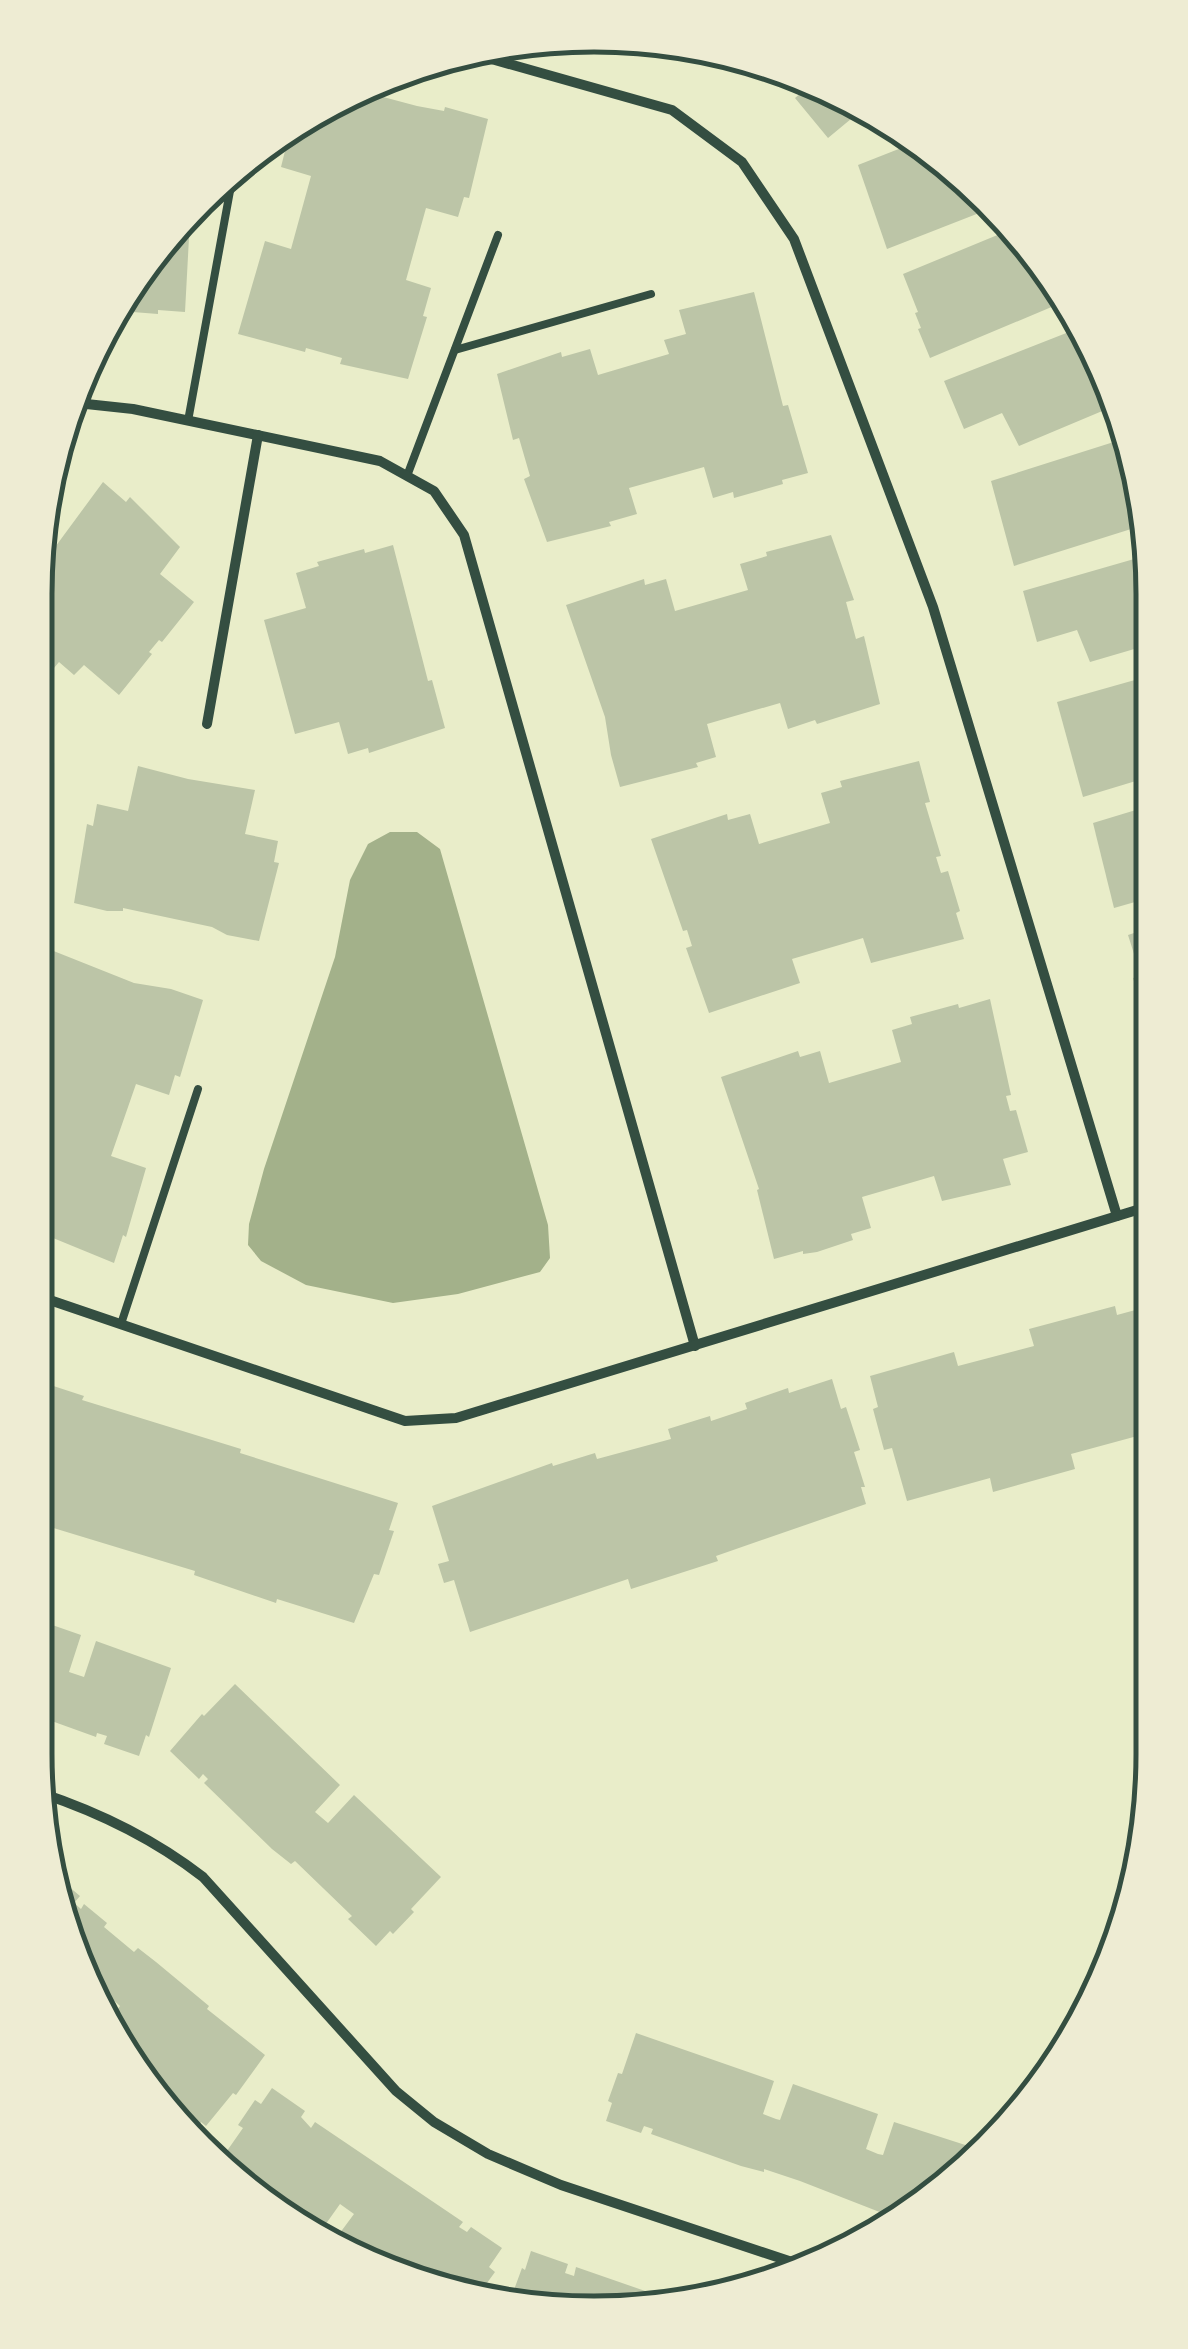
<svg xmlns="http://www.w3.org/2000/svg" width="1188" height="2349" font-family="Spectral,serif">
	<rect width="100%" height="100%" fill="#e9edc9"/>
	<path fill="#a3b18a" d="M390 832H417L440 849 548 1225 550 1258 540 1272 458 1294 393 1303 306 1285 261 1261 248 1245 249 1224 264 1169 335 957 350 880 368 844Z"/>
	<g fill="#bcc5a7">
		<path d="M811 85 841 92 896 127 888 133 863 109 828 138 795 98Z"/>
		<path d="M370 90 372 94 417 106 444 111 445 107 488 119 469 198 464 197 458 217 426 208 406 280 431 288 423 316 427 317 408 379 340 364 342 358 306 348 305 352 238 334 265 241 291 249 311 176 281 167 286 147 280 146 281 142Z"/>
		<path d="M919 141 935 151 992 208 887 249 858 165Z"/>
		<path d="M190 219 185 312 158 310V314L120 311Z"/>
		<path d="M1012 229 1038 254 1061 303 930 358 918 329 921 328 915 313 918 312 903 274Z"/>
		<path d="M754 292 783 406 788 405 808 473 782 480 783 484 734 498 733 492 713 498 704 467 629 488 637 514 609 522 611 526 547 542 524 479 530 476 519 438 513 440 497 374 561 352 562 357 590 349 598 375 669 354 664 340 686 334 679 310Z"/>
		<path d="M1074 330 1107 409 1019 446 1002 413 964 429 944 381Z"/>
		<path d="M1120 440 1138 494 1141 493 1147 524 1014 566 991 481Z"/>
		<path d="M103 482 126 502 130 497 180 547 160 574 194 602 162 642 159 640 149 652 152 654 119 695 84 665 74 675 59 662 43 681 36 676V573Z"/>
		<path d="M831 535 854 600 846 602 856 639 864 636 880 704 817 724 815 720 788 729 780 703 707 724 716 757 696 763 698 767 620 787 611 755 605 717 566 605 644 579 645 585 666 579 675 611 748 590 740 564 767 556 766 552Z"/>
		<path d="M393 545 428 681 432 680 445 728 369 753 368 748 348 754 339 722 295 734 264 620 306 608 296 573 319 566 317 562 364 549 365 553Z"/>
		<path d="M1148 555V645L1090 662 1077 630 1037 642 1023 591Z"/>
		<path d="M1149 676V777L1083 797 1057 702Z"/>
		<path d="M919 761 930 802 925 803 941 856 936 857 941 873 948 871 960 911 956 913 964 939 871 963 863 938 792 959 800 983 709 1013 686 948 692 946 687 930 683 931 651 839 727 814 728 820 750 814 759 844 830 823 821 793 842 787 840 781Z"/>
		<path d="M138 766 188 779 255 790 245 834 278 841 274 862 279 863 259 941 227 935 212 927 123 908V911H107L74 903 87 824 93 826 97 804 128 811Z"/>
		<path d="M1149 806V898L1114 908 1093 823Z"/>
		<path d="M1149 928 1150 1028 1149 1029 1133 978 1141 976 1128 935Z"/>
		<path d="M36 944 134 983 171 989 203 1000 180 1077 175 1075 169 1095 136 1084 111 1156 146 1168 126 1237 123 1235 114 1263 36 1231Z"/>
		<path d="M990 999 1011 1095 1006 1096 1010 1111 1016 1110 1028 1152 1003 1159 1011 1185 942 1201 934 1176 862 1197 871 1228 851 1234 853 1240 817 1252 803 1254V1251L774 1259 757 1190 759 1189 721 1077 798 1051 800 1057 820 1051 829 1083 901 1062 892 1030 912 1024 910 1017 958 1004 959 1008Z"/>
		<path d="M1115 1306 1117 1315 1150 1306 1151 1442 1144 1444 1141 1435 1071 1454 1075 1469 993 1492 990 1478 907 1501 892 1448 884 1450 873 1409 878 1407 870 1376 954 1352 958 1366 1034 1346 1029 1329Z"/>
		<path d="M832 1379 841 1409 846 1407 860 1450 854 1452 865 1487H861L866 1504 716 1556 718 1561 631 1589 628 1579 470 1632 454 1580 444 1583 438 1564 449 1561 432 1506 552 1463 553 1466 595 1453 597 1459 671 1439 668 1429 710 1416 711 1421 747 1409 745 1403 788 1388 789 1393Z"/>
		<path d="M35 1380 84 1396 82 1400 241 1449 240 1453 398 1503 389 1530 394 1531 379 1575 374 1574 354 1623 277 1599 276 1603 194 1575 195 1571 37 1523Z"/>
		<path d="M35 1619 81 1635 69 1672 84 1677 96 1641 171 1668 149 1737 146 1735 139 1756 104 1744 107 1736 97 1733 96 1737 35 1715Z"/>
		<path d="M235 1684 340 1785 315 1812 328 1823 354 1795 441 1877 411 1909 414 1912 393 1934 390 1931 376 1946 348 1919 352 1916 295 1861 291 1864 272 1849 204 1783 208 1779 203 1774 199 1779 170 1751 202 1714 204 1716Z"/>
		<path d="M55 1875 80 1896 74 1903 81 1909 84 1904 107 1923 104 1927 134 1952 138 1948 156 1962 209 2006 207 2009 265 2055 236 2095 233 2093 206 2126 201 2122 200 2125 185 2113 188 2111 136 2068 110 2019 120 2006 108 1995 101 2003 65 1935Z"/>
		<path d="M636 2033 774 2081 763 2114 776 2119 780 2120 793 2084 878 2114 866 2149 878 2154 883 2155 894 2122 987 2152 895 2218 800 2181 764 2169V2172L741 2166 651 2134 653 2129 644 2126 641 2133 606 2121 612 2103 608 2101 618 2073 622 2074Z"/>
		<path d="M272 2088 305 2111 301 2117 311 2128 315 2122 463 2222 459 2227 467 2232 471 2227 502 2248 489 2267 495 2272 479 2294 475 2291 470 2298 331 2245 354 2214 340 2204 318 2235 278 2208 222 2158 243 2128 238 2125 255 2100 261 2104Z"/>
		<path d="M531 2251 568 2264 565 2273 574 2276 576 2267 648 2292 646 2297 677 2306 666 2309 513 2304 514 2299 511 2298 522 2268 525 2270Z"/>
	</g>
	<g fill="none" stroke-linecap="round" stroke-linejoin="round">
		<g stroke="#344e41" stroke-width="8">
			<path d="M455 350 651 294"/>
			<path d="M188 421 234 169"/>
			<path d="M407 476 498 235"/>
			<path d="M121 1324 198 1089"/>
		</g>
		<g stroke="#344e41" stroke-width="10">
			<path d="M481 56 672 110 742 162 794 239 933 607 1117 1216"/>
			<path d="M77 403 133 409 380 461 434 491 464 535 695 1346"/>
			<path d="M207 724 258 435"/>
			<path d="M35 1295 405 1421 456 1418 1150 1206"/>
			<path d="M41 1793C101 1813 154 1839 203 1877L396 2091 434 2122 488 2154 561 2185 807 2267"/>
		</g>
	</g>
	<path d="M0 0H1188V2349H0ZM594 52H594A542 542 0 0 1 1136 594V1754A542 542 0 0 1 594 2296H594A542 542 0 0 1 52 1754V594A542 542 0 0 1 594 52Z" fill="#eeecd3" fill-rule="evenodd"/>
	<path fill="none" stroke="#344e41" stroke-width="5" d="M594 52H594A542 542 0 0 1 1136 594V1754A542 542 0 0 1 594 2296H594A542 542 0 0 1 52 1754V594A542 542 0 0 1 594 52Z"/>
</svg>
